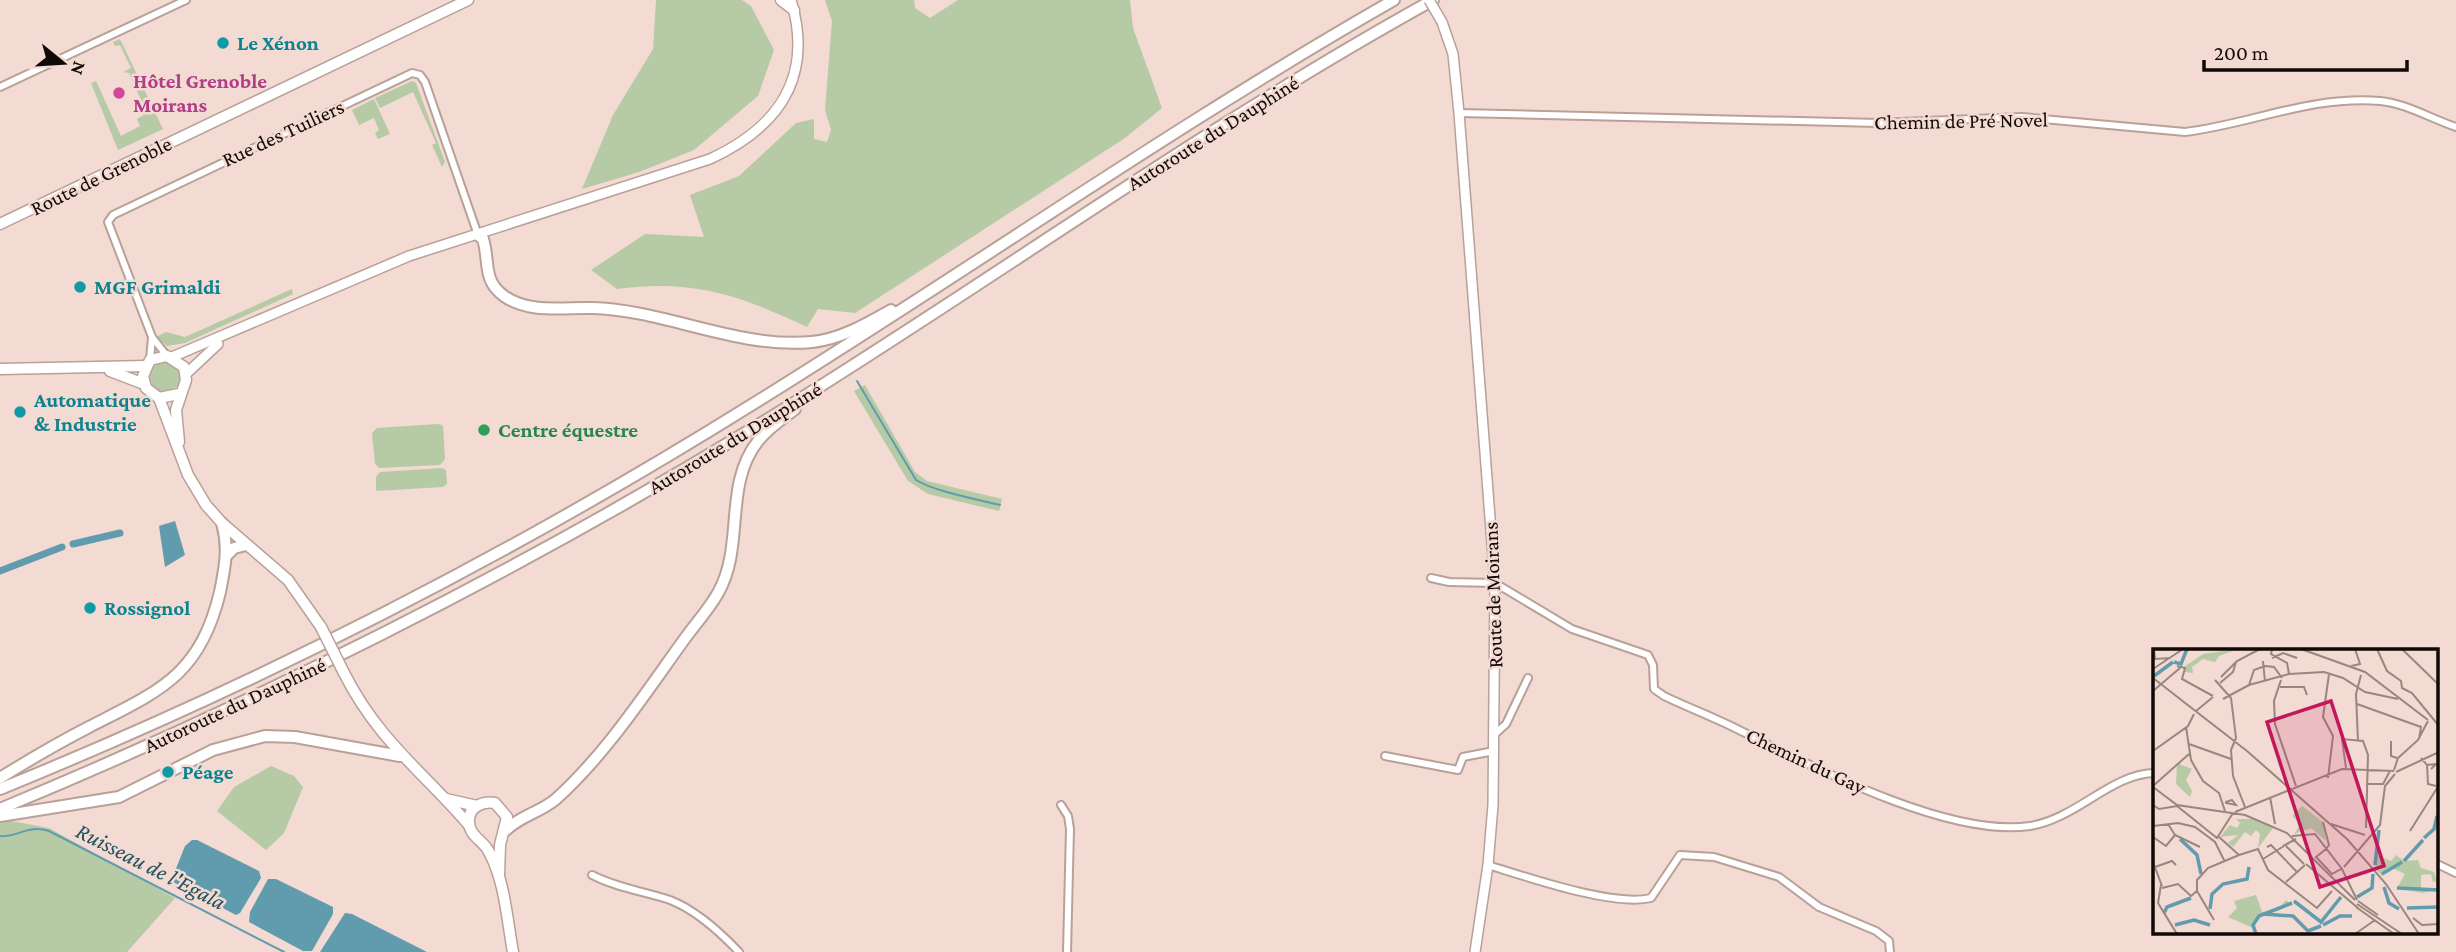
<svg xmlns="http://www.w3.org/2000/svg" width="2456" height="952" font-family="'Crimson Pro',serif">
	<rect width="100%" height="100%" fill="#f3dad2"/>
	<g fill="#b6caa6">
		<path d="M656 0H742L751 6 774 50 758 96 694 150 639 172 582 189 613 115 653 49Z"/>
		<path d="M825 0H914L915 8 930 18 958 0H1130L1133 28 1162 108 1125 138 855 313 818 309 807 327C739 295 693 279 617 289L591 270 645 234 704 237 690 195 739 176 796 123 814 119V139L827 142 831 130 825 110 832 21Z"/>
		<path d="M120 39 163 129 118 150 91 83 96 81 121 136 140 126 137 119 147 113 129 73 123 72 131 68 120 45 115 46 113 42Z"/>
		<path d="M412 81 416 83 445 162 442 167 432 145 436 143 413 92 380 108 375 98Z"/>
		<path d="M374 99 390 134 378 139 375 133 379 130 374 118 359 125 352 110Z"/>
		<path d="M292 289 293 294 185 343 167 346 156 337 166 332 185 337Z"/>
		<circle cx="165" cy="377" r="15"/>
		<path d="M865 385 915 472 927 481 1002 499 999 511 928 494 908 481 854 391Z"/>
		<path d="M439 424 443 426 445 459 440 465 379 468 375 464 372 433 377 428Z"/>
		<path d="M442 468 446 470 447 484 443 487 376 491V477L380 472Z"/>
		<path d="M271 766 294 776 303 787 284 833 266 850 217 811 234 787Z"/>
		<path d="M6 820 49 828 175 898 127 952H0V823Z"/>
	</g>
	<g fill="#619cae">
		<path d="M175 521 185 555 165 567 159 526Z"/>
		<path d="M192 840H197L259 871 261 878 240 913 236 915 171 881 185 846Z"/>
		<path d="M268 879H276L333 907V914L312 951H303L249 922 250 912Z"/>
		<path d="M345 913 352 914 427 952H320Z"/>
	</g>
	<g fill="none" stroke-linecap="round" stroke-linejoin="round">
		<g stroke="#619cae" stroke-width="2">
			<path d="M857 381 916 480C936 492 976 499 1000 505"/>
			<path d="M0 836C18 838 27 824 49 831L284 952"/>
		</g>
		<g stroke="#619cae" stroke-width="7">
			<path d="M73 544 120 533"/>
			<path d="M0 571 62 547"/>
		</g>
		<defs>
			<g id="street">
				<path d="M0 87 186 0"/>
				<path d="M1459 113 1878 123 2022 117 2185 132C2251 124 2312 95 2380 101 2405 103 2432 119 2456 127"/>
				<path d="M167 356 152 337 108 222 113 215 412 73 420 75 425 82 478 235"/>
				<path d="M150 360 152 337"/>
				<path d="M1431 578 1449 582 1495 583 1572 629 1648 655 1653 665 1654 689 1664 696C1689 708 1716 718 1741 731 1814 767 1948 838 2030 826 2076 819 2112 773 2155 773"/>
				<path d="M1495 734 1506 724 1528 678"/>
				<path d="M1385 756 1458 770 1463 757 1494 751"/>
				<path d="M1061 805 1068 816 1070 829 1067 952"/>
				<path d="M2437 864 2456 873"/>
				<path d="M1488 865C1527 877 1613 907 1651 898L1680 855 1714 857 1779 877 1819 907 1876 931 1889 941 1890 952"/>
				<path d="M592 875C617 888 643 891 670 900 696 910 720 932 739 952"/>
			</g>
			<g id="secondary">
				<path d="M1442 22 1453 54 1459 113 1495 583 1493 805 1488 865 1475 952"/>
				<path d="M172 357 409 256 710 159C779 127 814 77 791 0"/>
				<path d="M186 374 218 344"/>
			</g>
			<g id="primary">
				<path d="M781 0 794 10"/>
				<path d="M0 224 468 0"/>
				<path d="M0 369 146 366"/>
				<path d="M110 371 144 384"/>
				<path d="M159 398 188 475 206 505 222 523 288 580 321 627"/>
				<path d="M179 442 176 410 186 380 184 367 167 356 150 360 143 376 146 388 159 398 179 394"/>
				<path d="M344 673C378 740 421 770 468 824"/>
				<path d="M446 799 477 806"/>
				<path d="M499 876 500 845 507 817 495 803C482 801 468 807 469 822 469 836 484 841 489 852 505 881 507 920 513 952"/>
			</g>
			<g id="highway">
				<path d="M478 235 483 239C490 262 482 280 504 296 529 314 564 307 592 308 666 310 737 349 812 342 841 339 866 324 891 310"/>
				<path d="M227 555 234 548 246 545"/>
				<path d="M0 778C29 760 58 743 89 727 159 691 200 676 220 592 225 567 229 548 222 523"/>
				<path d="M0 789C261 683 514 553 753 404 968 271 1175 125 1394 0"/>
				<path d="M0 809C263 700 517 572 760 424 986 285 1201 128 1433 0"/>
				<path d="M0 816 119 797 213 750 265 736 295 737 400 756"/>
				<path d="M506 830C520 816 541 812 556 799 607 753 646 692 686 637 697 622 709 609 718 593 745 546 723 485 758 441 768 428 782 419 795 409"/>
			</g>
		</defs>
		<use href="#street" stroke="#b8a199" stroke-width="10"/>
		<use href="#secondary" stroke="#b8a199" stroke-width="12"/>
		<use href="#primary" stroke="#b8a199" stroke-width="13"/>
		<use href="#highway" stroke="#b8a199" stroke-width="14"/>
		<use href="#street" stroke="#fff" stroke-width="6"/>
		<use href="#secondary" stroke="#fff" stroke-width="9"/>
		<use href="#primary" stroke="#fff" stroke-width="10"/>
		<use href="#highway" stroke="#fff" stroke-width="10"/>
		<defs>
			<path id="secondary-bridge" d="M1429 0 1442 22"/>
			<path id="primary-bridge" d="M321 627 344 673"/>
		</defs>
		<use href="#secondary-bridge" stroke="#b8a199" stroke-width="12" stroke-linecap="butt"/>
		<use href="#primary-bridge" stroke="#b8a199" stroke-width="13" stroke-linecap="butt"/>
		<use href="#secondary-bridge" stroke="#fff" stroke-width="9"/>
		<use href="#primary-bridge" stroke="#fff" stroke-width="10"/>
	</g>
	<g fill="#0f9aa8" stroke="#f3dad2" stroke-width="2.5">
		<circle cx="223" cy="43" r="7"/>
		<circle cx="80" cy="287" r="7"/>
		<circle cx="20" cy="412" r="7"/>
		<circle cx="90" cy="608" r="7"/>
		<circle cx="168" cy="772" r="7"/>
	</g>
	<circle fill="#d1479c" stroke="#f3dad2" stroke-width="2.5" cx="119" cy="93" r="7"/>
	<circle fill="#2e9e5b" stroke="#f3dad2" stroke-width="2.5" cx="484" cy="430" r="7"/>
	<g text-anchor="middle" stroke-width="5" stroke-linejoin="round" paint-order="stroke">
		<g font-size="21" font-weight="bold" fill="#0d838f" stroke="#f3dad2" text-anchor="start">
			<text x="237" y="50">Le Xénon</text>
			<text x="94" y="294">MGF Grimaldi</text>
			<text x="34" y="407">Automatique<tspan x="34" dy="24">&amp; Industrie</tspan></text>
			<text x="104" y="615">Rossignol</text>
			<text x="182" y="779">Péage</text>
		</g>
		<g font-size="21" font-weight="bold" fill="#b23c85" stroke="#f3dad2" text-anchor="start">
			<text x="133" y="88">Hôtel Grenoble<tspan x="133" dy="24">Moirans</tspan></text>
		</g>
		<g font-size="21" fill="#110907" stroke="#f3dad2">
			<text transform="translate(1961 121) rotate(-1)" y="7">Chemin de Pré Novel</text>
			<text transform="translate(283 133) rotate(-25)" y="7">Rue des Tuiliers</text>
			<text transform="translate(1213 133) rotate(-32)" y="7">Autoroute du Dauphiné</text>
			<text transform="translate(101 176) rotate(-26)" y="7">Route de Grenoble</text>
			<text transform="translate(735 438) rotate(-31)" y="7">Autoroute du Dauphiné</text>
			<text transform="translate(1493 595) rotate(-92)" y="7">Route de Moirans</text>
			<text transform="translate(235 705) rotate(-25)" y="7">Autoroute du Dauphiné</text>
			<text transform="translate(1806 761) rotate(25)" y="7">Chemin du Gay</text>
		</g>
		<g font-size="21" font-weight="bold" fill="#27864d" stroke="#f3dad2" text-anchor="start">
			<text x="498" y="437">Centre équestre</text>
		</g>
		<g font-size="23" font-style="italic" fill="#205260" stroke="#f3dad2">
			<text transform="translate(151 866) rotate(27)" y="8">Ruisseau de l'Egala</text>
		</g>
	</g>
	<g transform="translate(2153 649)">
		<rect width="285" height="285" fill="#f3dad2"/>
		<path d="M85 0 66 7 62 13 50 10 39 18 40 24 32 23 31 18 50 5ZM24 114 39 120 33 131 39 142 37 148 23 135ZM149 157 170 173 173 192 158 179 141 185 148 175 139 167ZM83 170H99L120 179 105 199 107 185 103 181 98 187 92 183 80 198 75 194 85 186 67 188 77 176 84 179 87 174ZM224 206 238 212 243 206 251 212 265 211 268 219 281 223 284 232 280 233 278 225 268 226V241L284 240 285 241 269 244 244 239 252 225 239 219 229 227 222 219ZM103 246 109 263 124 261 133 251 137 255 125 262 108 265 100 279 75 268 84 259 81 252Z" fill="#b6caa6"/>
		<path fill="none" stroke="#619cae" stroke-width="3.5" d="M21 13 28 15 34 0M1 27 20 13M271 189 281 180 284 167M27 190 44 206 48 225M251 212 270 191M222 216 226 181M229 225 249 213M231 238 236 254 246 260M244 239 286 241M204 248 219 239 220 225M141 252 168 273 188 248M254 259 286 258M57 260 59 245 70 235 94 230 96 218M11 264 14 258 38 249M110 265 140 267 155 282 168 277M22 276 41 271 57 276M170 276 187 267H199M103 285 100 276 106 267 139 254"/>
		<path fill="none" stroke="#998681" stroke-width="2" d="M1 0 2 10 18 9M119 0 118 5 134 14 136 25M148 0 212 23 275 71M224 0 234 22 248 32 249 39 259 44 286 77M249 0 286 36M119 9 130 4 144 9M110 12 112 33M24 17 32 19 29 30 60 47M198 17 207 15 202 0M0 20 30 0M136 25 171 23 190 29 212 43 245 50M68 28 84 12 107 0M0 29 94 102 194 190 233 235 266 285M62 31 78 49 83 89 78 101 80 127 92 158M128 31 121 52 122 75 143 137M67 34 80 23 83 13M96 36 101 21 112 17 121 18 129 29M127 38H151L154 46M0 42 27 19M70 50 96 36 136 25M204 55 268 78 266 90M43 62 60 48M33 78 38 111 50 132 66 144 72 162M205 92 203 45 208 26M238 92V107L244 109M36 95 78 110M0 102 35 77 41 65M268 109 274 116 283 115 278 120M274 116 275 135 283 137M193 119 189 90 210 92 215 106 213 179M241 121 245 109 265 91 275 72M243 123 286 103M175 129 180 87 170 68 176 25M213 135H230L237 122M0 137 36 105M0 138 24 156 92 166 134 184 202 251M117 148 122 175M79 151 83 156 73 154V153ZM0 156 6 160 24 157 64 189 80 164M82 163 189 120 241 122M170 173 176 196 173 200M15 175 22 186 47 198M178 175 212 186M0 177 25 174 42 178 62 193 72 213M257 182 286 136M139 187 162 185 189 220 204 251M0 188 13 197 22 186M66 188 86 206M136 194 130 197 143 190M133 197 151 215M114 198 118 196 144 223M173 200 163 208 179 225 188 220M86 206 105 200 115 221 164 259 179 242M110 210 131 197M0 213 9 237M153 215 205 259M2 218 19 212 23 216M191 218 227 176 232 137 242 125M133 233 152 216M8 236 5 254 24 285M9 239 25 235 38 247 44 242M44 242V231L55 219 86 206M44 242 61 271M205 252 225 266M204 255 249 285M203 258 241 285M260 269 269 276 286 275M202 285 222 271"/>
		<path fill="#c2185b" fill-opacity="0.15" stroke="#c2185b" stroke-width="3.5" d="M178 52 231 217 167 238 114 73Z"/>
		<rect width="285" height="285" fill="none" stroke="#110907" stroke-width="3.5"/>
	</g>
	<g transform="translate(63 63) rotate(108)" stroke="#f3dad2" stroke-width="5" paint-order="stroke">
	<path d="M0-5L12 26L0 18L-12 26Z" fill="#110907"/>
	<text y="-10" font-size="19" font-weight="bold" text-anchor="middle" fill="#110907">N</text>
	</g>
	<path d="M2204 60v10h203v-10" fill="none" stroke="#110907" stroke-width="3.5"/>
	<text x="2214" y="60" font-size="21" fill="#110907" stroke="#f3dad2" stroke-width="5" paint-order="stroke">200 m</text>
</svg>
